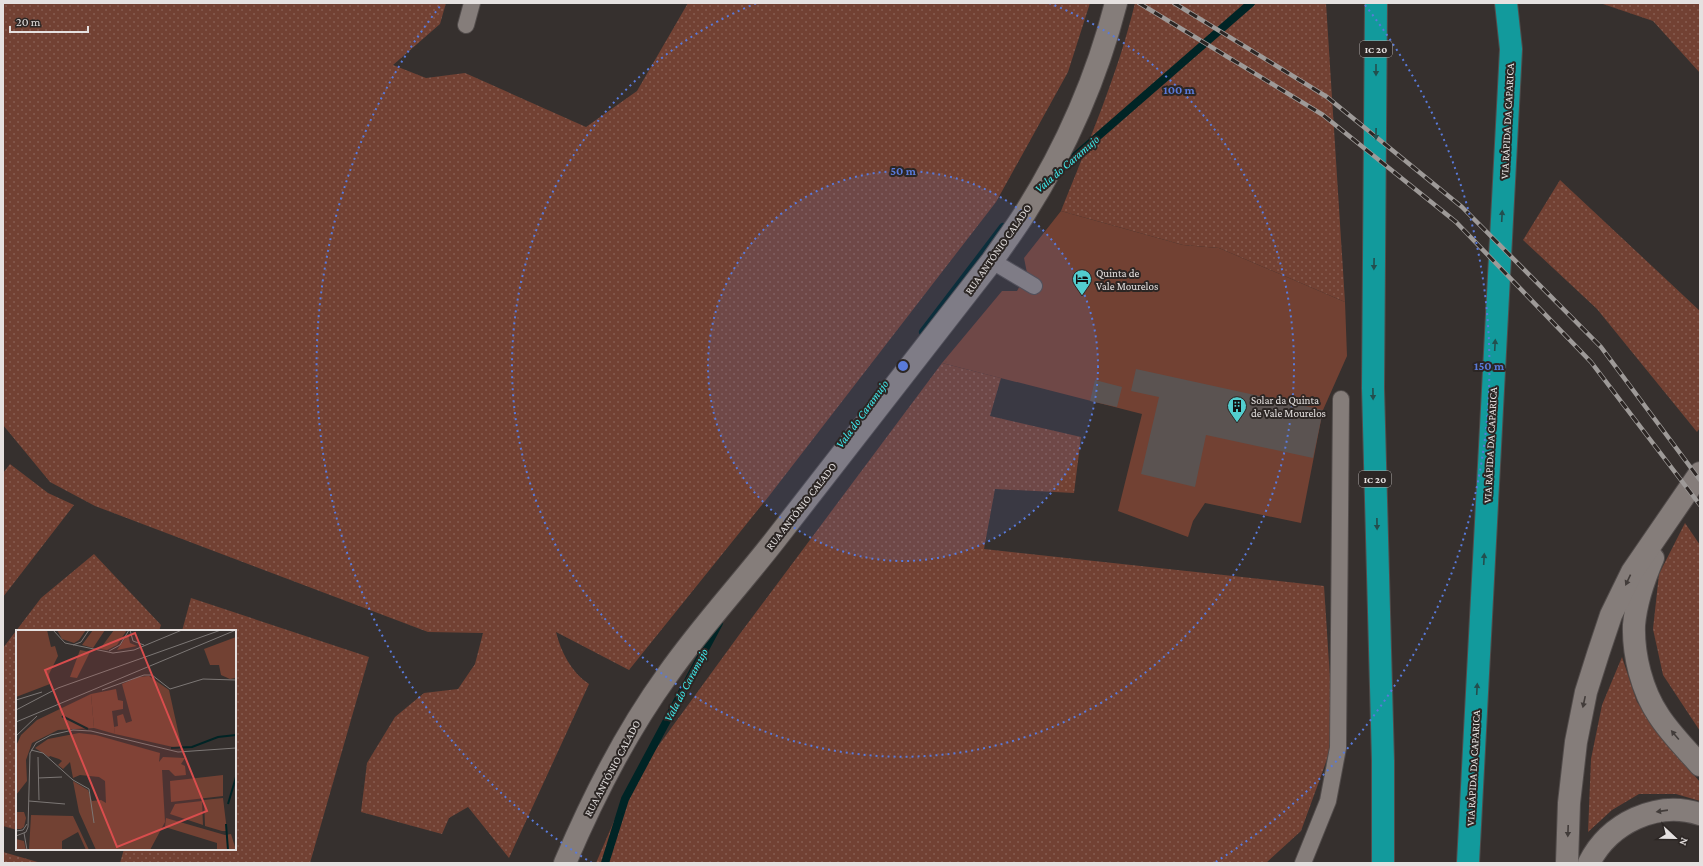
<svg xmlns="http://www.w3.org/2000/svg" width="1703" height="866" font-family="'Crimson Pro',serif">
	<defs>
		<pattern id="grass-dots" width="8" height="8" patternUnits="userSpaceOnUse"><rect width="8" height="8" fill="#724133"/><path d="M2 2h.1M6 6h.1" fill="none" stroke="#865c50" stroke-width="1.8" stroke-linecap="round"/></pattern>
	</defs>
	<rect width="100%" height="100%" fill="#36302e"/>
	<g fill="url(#grass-dots)">
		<path d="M3 3H446L440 24 393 65 426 78 465 73 586 127 637 91 688 3H1090L1068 72 996 202 769 496 629 670 556 632C561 652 571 672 589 684L509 858 468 807 449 818 442 834 361 812 367 763 395 717 424 693 458 689 475 664 483 633 428 632 95 506 50 482 3 425Z"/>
		<path d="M1135 3H1326L1345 302 1219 248 1183 245 1061 211C1088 143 1118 74 1135 3Z"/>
		<path d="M1600 3H1700V73L1653 21Z"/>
		<path d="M1560 180 1700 311V428L1697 432 1597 309 1523 240Z"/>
		<path d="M942 363 1001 378 990 416 1081 437 1074 493 995 489 984 549 1324 586 1334 740 1301 831 1266 863H596L629 786 739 635Z"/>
		<path d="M10 464 48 493 74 505 3 597V473Z"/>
		<path d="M1685 523 1700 545V731L1663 675 1653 629 1659 574Z"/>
		<path d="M94 554 161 625 159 631H17V830L3 826V648L41 598Z"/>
		<path d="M191 598 369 657 310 863H120L124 849H235V631H182Z"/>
		<path d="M1622 657 1637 702 1674 752 1700 782V801L1676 794H1639L1612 810 1588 832 1591 759 1602 705Z"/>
		<path d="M3 852 41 863H3Z"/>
	</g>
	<path fill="#724133" d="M1061 211 1183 245 1219 248 1345 302 1347 356 1323 410 1301 523 1205 503 1193 521 1188 537 1118 511 1142 414 942 363 1002 291H1017L1027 273 1024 258Z"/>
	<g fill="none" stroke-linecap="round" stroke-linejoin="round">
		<g stroke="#002425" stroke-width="8">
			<path d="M1057 172 1251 3"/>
			<path d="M923 332 1003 227"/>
			<path d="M605 863 625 799 719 623"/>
		</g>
	</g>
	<g fill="#5b5351">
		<path d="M1136 369 1323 410 1313 458 1206 435 1195 487 1141 474 1159 397 1131 391Z"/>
		<path d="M1095 380 1122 387 1117 407 1090 401Z"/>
	</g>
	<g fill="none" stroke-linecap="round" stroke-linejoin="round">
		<defs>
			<g id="lane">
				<path d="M466 25 472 3"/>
				<path d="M992 261 1034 286"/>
				<path d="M1303 863 1328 801 1338 748 1341 399"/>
			</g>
			<g id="street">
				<path d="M1653 558C1644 579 1636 602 1634 625 1633 655 1642 691 1659 716 1670 733 1686 749 1700 765"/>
				<path d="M1567 863 1569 803 1576 742 1586 692 1598 654 1611 615 1632 572 1700 473"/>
				<path d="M1589 863C1609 823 1657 800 1700 814"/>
			</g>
			<path id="secondary" d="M565 863C593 797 626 732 668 674 701 627 740 585 775 540 847 447 920 354 992 261 1003 245 1015 229 1025 213 1066 148 1097 77 1116 3"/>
			<g id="highway">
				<path d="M1376 3 1373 388 1383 761V863"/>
				<path d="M1468 863 1511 49 1506 3"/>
			</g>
		</defs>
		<use href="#lane" stroke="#524c4b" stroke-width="18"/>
		<use href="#street" stroke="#524c4b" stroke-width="24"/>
		<use href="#secondary" stroke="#524c4b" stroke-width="24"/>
		<use href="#highway" stroke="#524c4b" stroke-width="24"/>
		<use href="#lane" stroke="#857d7a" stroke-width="16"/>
		<use href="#street" stroke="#857d7a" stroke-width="22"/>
		<use href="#secondary" stroke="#857d7a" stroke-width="22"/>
		<use href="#highway" stroke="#129a9c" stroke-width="22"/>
		<defs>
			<g id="rail">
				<path d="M1139 3 1323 115 1456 222 1591 362 1700 505"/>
				<path d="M1174 3 1327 97 1462 207 1601 347 1700 480"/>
			</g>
		</defs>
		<use href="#rail" stroke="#9e9a98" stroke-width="4.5"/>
		<use href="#rail" stroke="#2c2624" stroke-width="3" stroke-dasharray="9" stroke-linecap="butt"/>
	</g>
	<defs><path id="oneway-solid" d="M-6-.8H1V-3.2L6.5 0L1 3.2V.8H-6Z"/></defs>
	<g fill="#234f4e">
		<use href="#oneway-solid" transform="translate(1376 70) rotate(90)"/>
		<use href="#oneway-solid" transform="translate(1376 134) rotate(91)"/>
		<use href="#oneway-solid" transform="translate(1502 216) rotate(-87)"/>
		<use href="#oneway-solid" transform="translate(1374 264) rotate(91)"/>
		<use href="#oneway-solid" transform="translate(1495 345) rotate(-87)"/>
		<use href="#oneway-solid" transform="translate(1373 394) rotate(89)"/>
		<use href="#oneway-solid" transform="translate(1377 524) rotate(89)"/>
		<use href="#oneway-solid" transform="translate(1484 559) rotate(-87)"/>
		<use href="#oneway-solid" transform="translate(1477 689) rotate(-87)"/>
	</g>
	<g fill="#423c3a">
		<use href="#oneway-solid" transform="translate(1628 580) rotate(115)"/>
		<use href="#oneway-solid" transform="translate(1584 702) rotate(102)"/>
		<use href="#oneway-solid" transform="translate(1675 735) rotate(-130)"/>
		<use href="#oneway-solid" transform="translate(1662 811) rotate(172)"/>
		<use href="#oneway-solid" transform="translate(1568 831) rotate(92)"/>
	</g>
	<circle cx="903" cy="366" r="195" fill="#597ada" fill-opacity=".12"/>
	<g fill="none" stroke="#597ada" stroke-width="2" stroke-dasharray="2 4">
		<circle cx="903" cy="366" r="195"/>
		<path d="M1049 3A391 391 0 1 1 757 3"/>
		<path d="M592 863A586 586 0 0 1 441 5M1365 5A586 586 0 0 1 1214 863"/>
	</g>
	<defs>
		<symbol id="hotel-pin" viewBox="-11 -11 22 30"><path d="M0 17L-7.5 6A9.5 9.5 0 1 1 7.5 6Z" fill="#52cdce" stroke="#2c2624"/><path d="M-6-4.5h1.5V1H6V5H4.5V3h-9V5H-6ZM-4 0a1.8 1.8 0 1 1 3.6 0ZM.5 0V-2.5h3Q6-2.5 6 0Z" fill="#111"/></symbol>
		<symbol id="building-pin" viewBox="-11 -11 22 30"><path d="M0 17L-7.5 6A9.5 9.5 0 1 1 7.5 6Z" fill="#52cdce" stroke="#2c2624"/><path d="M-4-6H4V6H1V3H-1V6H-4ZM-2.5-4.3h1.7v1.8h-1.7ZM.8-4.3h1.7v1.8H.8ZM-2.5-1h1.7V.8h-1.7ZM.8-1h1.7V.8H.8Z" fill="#111"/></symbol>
	</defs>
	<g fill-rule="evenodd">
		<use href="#hotel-pin" x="1071" y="268" width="22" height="30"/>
		<use href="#building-pin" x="1226" y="395" width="22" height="30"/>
	</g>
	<g text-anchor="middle" stroke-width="4" stroke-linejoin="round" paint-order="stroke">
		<g fill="#2c2624" stroke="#aea9a8" stroke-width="1">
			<rect x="1360" y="41" width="32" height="16" rx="3"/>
			<rect x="1359" y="471" width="32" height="16" rx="3"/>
		</g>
		<g font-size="10" font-weight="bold" fill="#e5e1e0">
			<text x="1376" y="53">IC 20</text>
			<text x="1375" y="483">IC 20</text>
		</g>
		<g font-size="11" fill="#e5e1e0" stroke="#2c2624">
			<text transform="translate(1507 121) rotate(-87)" y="4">VIA RÁPIDA DA CAPARICA</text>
			<text transform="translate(998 249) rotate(-55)" y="4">RUA ANTÓNIO CALADO</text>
			<text transform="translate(1490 445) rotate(-87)" y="4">VIA RÁPIDA DA CAPARICA</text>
			<text transform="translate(801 506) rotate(-52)" y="4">RUA ANTÓNIO CALADO</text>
			<text transform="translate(612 768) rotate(-62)" y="4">RUA ANTÓNIO CALADO</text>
			<text transform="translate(1473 768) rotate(-87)" y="4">VIA RÁPIDA DA CAPARICA</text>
		</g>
		<g font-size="11" fill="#e5e1e0" stroke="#2c2624" text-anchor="start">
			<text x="1096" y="277">Quinta de<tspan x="1096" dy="13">Vale Mourelos</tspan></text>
			<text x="1251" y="404">Solar da Quinta<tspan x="1251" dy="13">de Vale Mourelos</tspan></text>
		</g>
		<g font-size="12" font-style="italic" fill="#3febed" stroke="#2c2624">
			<text transform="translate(1067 164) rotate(-41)" y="4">Vala do Caramujo</text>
			<text transform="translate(862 414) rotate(-54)" y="4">Vala do Caramujo</text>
			<text transform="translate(686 685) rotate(-62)" y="4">Vala do Caramujo</text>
		</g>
	</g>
	<g transform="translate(16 630)">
		<rect width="220" height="220" fill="#36302e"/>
		<path d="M0 0H31L35 17 39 16 42 26 33 44 34 54 0 67ZM41 0H70L63 10 58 13 46 9ZM77 0H89L77 18 66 15ZM98 0H111L101 15 91 20 84 19ZM112 4 114 13 121 16 101 20ZM220 7V48L214 49 205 45 203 35H194L188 19ZM64 20 74 22 61 48 54 47ZM133 46 153 60 166 119 99 104 98 97 102 96 101 86 107 84 110 93 116 91 106 54 122 47ZM75 64 78 98 42 100 16 113 10 130 11 151 0 165V116L5 105 21 90ZM63 103 80 105 144 123 143 132 147 127 169 128 165 134 169 136 170 145 159 146 153 140H146L149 192 134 220H80L63 182 57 151 72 160 76 171 85 170 90 173 89 151 83 147 64 145 57 148 54 132 47 139 42 135 46 131 43 129 34 126 33 127 19 118 32 109ZM207 145V166L155 172 154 151ZM207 168 211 201H206L189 196 188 170ZM186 171 187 195 154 184 159 174ZM0 182H8L10 188 8 197 5 199H0ZM15 185 57 186 73 220H70L62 202 46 211V220H13ZM150 188 209 205 215 204 220 220H201V213L149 197ZM0 209 8 211 10 220H0Z" fill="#724133"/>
		<path d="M100 59 102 70 107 71V79L96 81 99 104 78 98 75 64Z" fill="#724133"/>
		<path fill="none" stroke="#002425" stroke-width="2" d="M46 86 72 99M155 118 176 117 202 107 220 105M212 174 220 147M210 194 212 220"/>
		<path fill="none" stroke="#7c7775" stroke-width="1" d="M37 0 49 13 97 23 118 20 166 0M114 0 117 11 128 15M57 15 65 12 73 0M93 21 104 15 113 0M86 60 128 45H136L154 59 187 49 220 50M0 70 26 62M0 80 42 58 205 0M0 92 220 0M0 106 21 86M15 120 27 123 57 150 73 159 78 193M22 127 23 170M22 148 46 147M13 171 49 174M0 201 7 200 11 194M8 203 11 220M0 206 10 202 12 197 14 123 20 113 35 105 57 100 75 101 162 122 220 118"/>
		<path fill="#d94d4d" fill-opacity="0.15" stroke="#d94d4d" stroke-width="2" d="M119 3 191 181 101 217 29 40Z"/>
		<rect width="220" height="220" fill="none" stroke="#e5e1e0" stroke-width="2"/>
	</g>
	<circle cx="903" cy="366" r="6" fill="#597ada" stroke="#2c2624" stroke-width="2"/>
	<g font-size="12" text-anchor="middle" font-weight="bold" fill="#597ada" stroke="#2c2624" stroke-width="4" stroke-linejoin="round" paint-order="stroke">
		<text x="1179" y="94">100 m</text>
		<text x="903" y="175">50 m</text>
		<text x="1489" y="370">150 m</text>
	</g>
	<rect width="1703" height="866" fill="none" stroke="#e5e1e0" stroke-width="8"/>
	<g transform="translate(1675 838) rotate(112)" stroke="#2c2624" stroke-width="3" paint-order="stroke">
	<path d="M0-3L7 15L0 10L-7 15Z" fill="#e5e1e0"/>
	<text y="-6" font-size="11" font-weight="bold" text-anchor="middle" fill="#e5e1e0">N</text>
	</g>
	<path d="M10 26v6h78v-6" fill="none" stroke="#e5e1e0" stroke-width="2"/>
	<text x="16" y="26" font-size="12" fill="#e5e1e0" stroke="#2c2624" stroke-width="3" paint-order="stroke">20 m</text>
</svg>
